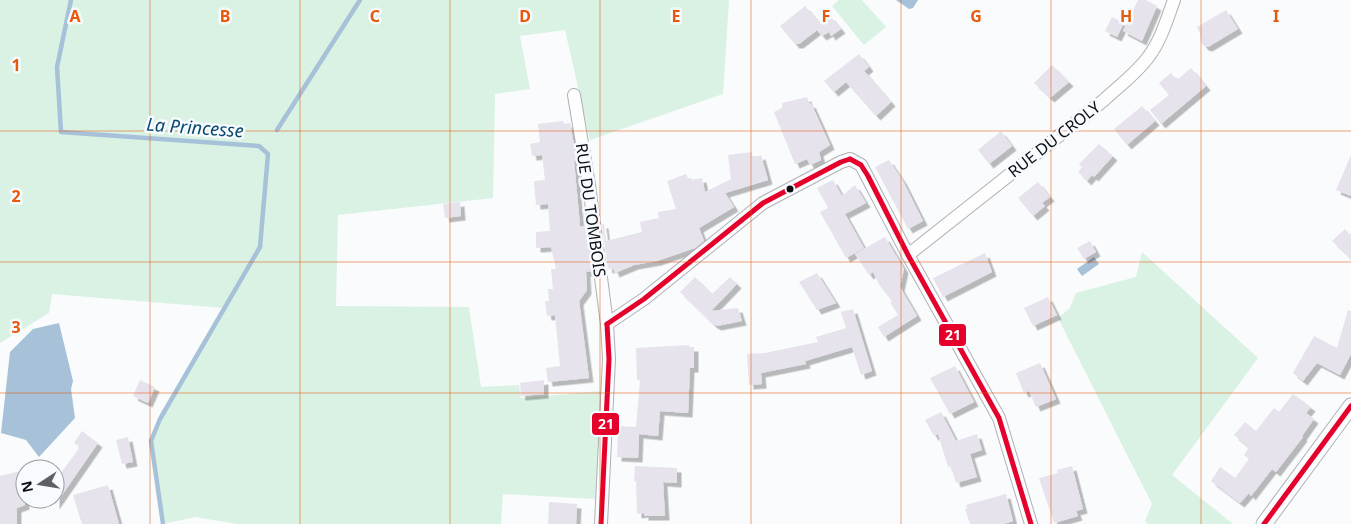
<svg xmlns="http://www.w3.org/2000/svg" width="1351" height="524" font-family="'Noto Sans',sans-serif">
	<defs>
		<filter id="shadow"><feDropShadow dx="4.5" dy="4.5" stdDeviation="0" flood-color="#0004"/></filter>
	</defs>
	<rect width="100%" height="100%" fill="#f9fbfd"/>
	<g fill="#d9f2e4">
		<path d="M0 0H729L723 94 590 140 565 30 520 36 530 89 495 94 493 198 338 215 336 306 469 307 481 387 519 385 521 398 602 391 596 499 503 494 501 524H237L195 517 163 524 151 441 160 419 224 308 52 294 49 313 0 343Z"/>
		<path d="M839 0H862L886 27 864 45 832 6Z"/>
		<path d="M1142 252 1258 358 1172 475 1233 524H1148L1145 521 1152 504 1058 318 1070 308 1076 293 1136 277Z"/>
	</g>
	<g fill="#a7c1d8">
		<path d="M896 0H918L913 8 909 9Z"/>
		<path d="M1094 257 1099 264 1082 276 1077 269Z"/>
		<path d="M59 323 73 381 71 389 75 418 39 457 26 440 1 433 10 352 33 329Z"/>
	</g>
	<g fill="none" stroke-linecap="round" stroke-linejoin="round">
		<g stroke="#a7c1d8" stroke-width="4.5">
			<path d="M71 0 57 67 61 132 259 146 268 154 260 247 160 419 151 441 163 524"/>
			<path d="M277 130 360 0"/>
		</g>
	</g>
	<g fill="#e6e3ec" filter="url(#shadow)">
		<path d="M1138 0H1146L1157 6 1142 41 1123 31Z"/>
		<path d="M805 6 820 24 830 16 841 29 831 36 829 32 822 36 817 30 799 44H795L780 26Z"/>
		<path d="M1226 10 1238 29 1208 47 1204 46 1201 42 1200 33 1197 27Z"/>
		<path d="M1112 17 1124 23 1117 37 1105 31Z"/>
		<path d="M859 54 869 67 864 71 891 102 876 116 846 82 834 92 824 81Z"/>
		<path d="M1052 65 1069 82 1050 98 1034 83Z"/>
		<path d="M1191 68 1206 86 1161 124 1150 110 1169 95 1159 83 1171 73 1177 80Z"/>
		<path d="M807 97 809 104 811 103 830 145 819 152 821 160 810 165 807 159 795 164 774 112 782 108V103Z"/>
		<path d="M1142 106 1155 121 1127 145 1114 129Z"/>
		<path d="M563 121 564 124 570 123 577 161 574 160 580 226H586L592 271 586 272 587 290 579 301 589 378 548 382 546 368 560 366 555 315 547 316 545 301H549L548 289H553L551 269H556L551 247 536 248V232L550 231 548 204 536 205 535 194 534 181 545 180 542 155 532 156 530 144 540 142 538 124Z"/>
		<path d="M1001 131 1012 146 989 164 978 150Z"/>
		<path d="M1099 144 1113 156 1094 177 1092 175 1087 181 1078 172 1082 167 1079 164Z"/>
		<path d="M752 152V158L761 155 768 180 725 193 734 207 699 228 704 241 695 248 657 261 634 265 615 273 613 268 608 269 602 224H604L606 241 642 232 640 222 659 218 658 212 676 209 667 181 686 174 689 180 702 178 705 192 731 179 728 155Z"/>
		<path d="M1351 155V196L1336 190Z"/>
		<path d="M889 160 903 181 923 221 908 229 875 167Z"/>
		<path d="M833 180 842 196 855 185 866 203 845 214 864 248 846 258 820 212 828 208 817 188Z"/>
		<path d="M1038 182 1050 197 1042 203 1045 206 1033 216 1018 198Z"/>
		<path d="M460 202 461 216 445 218 443 204Z"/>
		<path d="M1345 229 1351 236V259L1332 241Z"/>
		<path d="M885 237 904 269 900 287 917 316 884 337 878 327 898 315 890 302 892 301 880 286 873 272 869 275 855 254Z"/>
		<path d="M1090 241 1096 252 1084 259 1077 248Z"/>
		<path d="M985 253 992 272 943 297 933 278Z"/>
		<path d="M817 273 836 303 817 310 799 282Z"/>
		<path d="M695 277 712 294 730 277 737 284 711 311 738 308 742 321 717 326 713 324 680 292Z"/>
		<path d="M1048 297 1057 315 1033 326 1024 308Z"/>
		<path d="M853 309 872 371 861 375 852 347 805 361 806 364 761 373 762 384 749 385 747 354 765 353 818 342 816 337 846 328 841 312Z"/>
		<path d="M1348 310 1351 311V354L1340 375 1317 363 1303 381 1293 373 1314 336 1337 348Z"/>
		<path d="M689 345V347H694V368H690L688 413 660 411 658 436 639 434 638 458 617 457 618 426 636 427 640 380H637L636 348Z"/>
		<path d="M1040 363 1056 399 1036 407 1029 391 1024 393 1016 373Z"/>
		<path d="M955 366 974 402 950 414 930 378Z"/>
		<path d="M140 380 155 387 148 403 133 396Z"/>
		<path d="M544 380V394L521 396 520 383Z"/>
		<path d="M1293 394 1311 407 1306 413 1314 419 1302 436 1303 437 1276 472 1272 469 1251 496 1249 493 1240 503 1211 481 1220 467 1235 478 1249 459 1244 455 1249 447 1234 435 1245 422 1256 431 1274 408 1279 412Z"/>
		<path d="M941 412 956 441 977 434 982 450 970 454 977 477 956 483 951 466 948 467 938 434 934 436 925 420Z"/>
		<path d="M82 431 98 443 55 505V481L80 447 74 443Z"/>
		<path d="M128 437 133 462 122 464 116 440Z"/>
		<path d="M635 466 677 468V483L663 482 665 516H644V513L637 514 636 481H634Z"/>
		<path d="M1072 466 1083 509 1076 511 1078 516 1054 523 1039 478 1058 473 1057 470Z"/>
		<path d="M25 470V505L17 508V524H0V476Z"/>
		<path d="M108 485 119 524H82L73 495Z"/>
		<path d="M1006 494 1013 521 1004 524H970L965 509 967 508 966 505Z"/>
		<path d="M549 502 577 504 576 524H548Z"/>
	</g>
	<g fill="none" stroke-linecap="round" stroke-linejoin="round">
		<defs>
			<g id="minor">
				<path d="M574 95 589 185 607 324 609 359 601 524"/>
				<path d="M908 255 1104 100C1119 86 1137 73 1149 56 1161 40 1167 19 1174 0"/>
				<path d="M607 324 644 299 763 203 841 162 850 159 861 165 908 255 999 418 1031 524"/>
			</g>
			<path id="tertiary" d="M1264 524 1351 406"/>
		</defs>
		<use href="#minor" stroke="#afb0b2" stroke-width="14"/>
		<use href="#tertiary" stroke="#afb0b2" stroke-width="17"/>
		<use href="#minor" stroke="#fefeff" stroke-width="12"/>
		<use href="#tertiary" stroke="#fefeff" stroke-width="15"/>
		<defs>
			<g id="bus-1">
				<path d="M850 159 861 165 868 176 908 255 999 418 1031 524"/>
				<path d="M607 324 644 299 763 203 841 162 850 159"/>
				<path d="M601 524 609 359 607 324"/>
				<path d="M1264 524 1351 406"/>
			</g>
		</defs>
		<use href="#bus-1" stroke="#f7faff" stroke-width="9"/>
		<use href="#bus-1" stroke="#e4002b" stroke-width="5"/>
	</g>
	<path fill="none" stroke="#e8590c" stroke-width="1" stroke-opacity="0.55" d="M150 0V524M300 0V524M450 0V524M600 0V524M751 0V524M901 0V524M1051 0V524M1201 0V524M0 131H1351M0 262H1351M0 393H1351"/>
	<circle fill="#0b0d0f" stroke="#f7faff" stroke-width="2" cx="790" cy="189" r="4.5"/>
	<g text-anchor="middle" stroke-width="5" stroke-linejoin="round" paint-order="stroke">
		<g font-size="16" fill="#0b0d0f" stroke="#f7faff">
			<text transform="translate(1054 139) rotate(-38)" y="6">RUE DU CROLY</text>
			<text transform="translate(591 210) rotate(82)" y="6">RUE DU TOMBOIS</text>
		</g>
		<g font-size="18" font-style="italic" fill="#06466f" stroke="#f7faff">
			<text transform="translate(195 128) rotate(4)" y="6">La Princesse</text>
		</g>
	</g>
	<g font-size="16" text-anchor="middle" font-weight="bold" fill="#e8590c" stroke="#f7faff" stroke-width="5" stroke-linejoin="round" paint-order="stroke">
		<text x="75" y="22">A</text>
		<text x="225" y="22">B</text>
		<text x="375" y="22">C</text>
		<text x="525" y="22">D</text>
		<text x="676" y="22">E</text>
		<text x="826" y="22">F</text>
		<text x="976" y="22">G</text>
		<text x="1126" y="22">H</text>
		<text x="1276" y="22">I</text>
		<text x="16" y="71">1</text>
		<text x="16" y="202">2</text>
		<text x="16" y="333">3</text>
	</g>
	<g stroke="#f7faff" stroke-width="2">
		<rect x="938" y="323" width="29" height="24" rx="5" fill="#e4002b"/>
		<rect x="591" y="412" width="29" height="24" rx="5" fill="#e4002b"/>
	</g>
	<g font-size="14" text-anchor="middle" font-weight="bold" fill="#fff">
		<text x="953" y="340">21</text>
		<text x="606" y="429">21</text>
	</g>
	<g transform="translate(40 484) rotate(258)"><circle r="24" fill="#f7faff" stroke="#999b9f"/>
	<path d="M0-4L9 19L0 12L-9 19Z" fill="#5e6062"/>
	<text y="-8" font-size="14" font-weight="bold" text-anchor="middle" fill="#0b0d0f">N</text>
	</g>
</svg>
